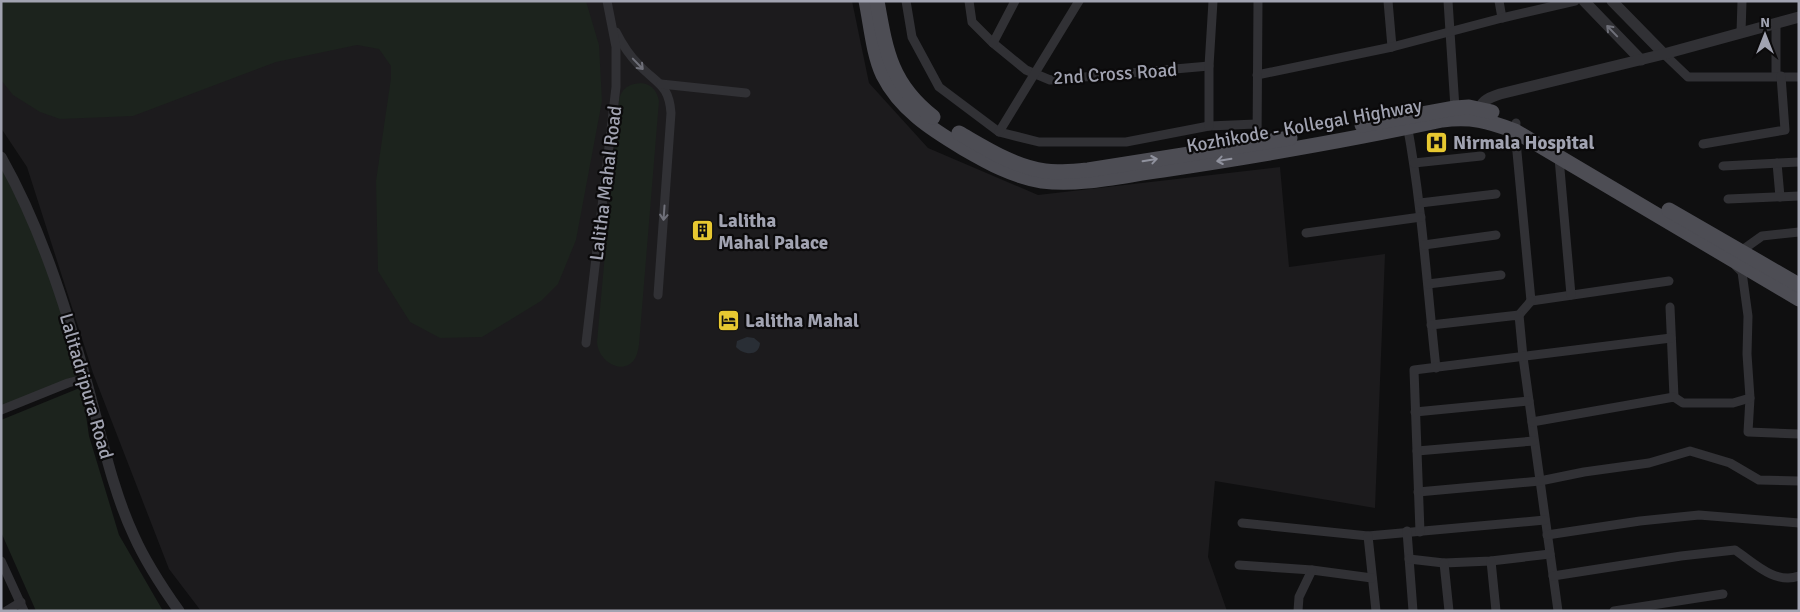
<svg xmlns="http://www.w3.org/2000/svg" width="1800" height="612" font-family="Signika,sans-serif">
	<rect width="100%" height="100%" fill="#0f0f10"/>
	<path fill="#1c1b1d" d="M1 1H852L869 83 928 148 1038 195 1280 167 1289 267 1385 254 1375 508 1215 481 1208 557 1227 611H201L169 569 93 373 27 167 1 128Z"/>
	<g fill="#1c231d">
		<path d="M1 1H586L599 45 602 101 576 240 558 284 541 301 482 337 440 338 410 322 378 271 376 181 391 78V66L379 49 357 45 276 62 133 116 60 119 40 112 13 95 1 80Z"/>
		<path d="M641 83C652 84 657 91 659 101L639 345C638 350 637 356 634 360 622 376 598 361 597 342L619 99C623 87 629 84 641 83Z"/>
		<path d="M1 161 46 260 81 374 1 406Z"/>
		<path d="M82 387 89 436 119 535 163 611H36L1 532V420Z"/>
	</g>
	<path fill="#292e35" d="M747 337 754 338 760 343C759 357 743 355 736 347L737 341Z"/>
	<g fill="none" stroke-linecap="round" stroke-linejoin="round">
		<g stroke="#313135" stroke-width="9">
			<path d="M906 1 912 37 939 87 999 132 1039 142H1126L1209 126 1256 124"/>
			<path d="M969 1 972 22 993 43 1026 70 1050 80 1209 66"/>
			<path d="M1388 1 1392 47"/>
			<path d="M1448 1 1455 108"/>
			<path d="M1499 1 1502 18"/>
			<path d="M1776 23V76"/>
			<path d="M616 32C622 44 630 56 639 65 657 84 669 84 671 113L658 295"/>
			<path d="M1741 33 1742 1"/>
			<path d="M993 43 1015 1"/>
			<path d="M1664 54 1688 77H1799"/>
			<path d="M1257 75 1392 47 1502 18 1575 1"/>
			<path d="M661 84 746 93"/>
			<path d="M1516 123 1515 131 1531 301 1669 281"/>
			<path d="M1407 124C1422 205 1427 287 1436 368"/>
			<path d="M1209 126V66L1213 1"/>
			<path d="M999 132 1079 1"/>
			<path d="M1257 144 1258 1"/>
			<path d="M1703 144 1785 130 1781 76"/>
			<path d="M1559 158 1571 295"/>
			<path d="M1414 163 1481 156"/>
			<path d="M1777 163 1780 197"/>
			<path d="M1723 166 1799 162"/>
			<path d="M1728 199 1799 196"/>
			<path d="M1420 203 1496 194"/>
			<path d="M1306 233 1421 217"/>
			<path d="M1424 245 1496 235"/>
			<path d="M1741 251 1762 236 1799 232"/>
			<path d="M1736 266 1742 272 1748 316 1747 354 1750 398 1748 432 1799 434"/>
			<path d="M1428 284 1501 275"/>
			<path d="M1670 307 1674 397"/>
			<path d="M1519 315 1531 301"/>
			<path d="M1431 325 1519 315 1523 357 1558 611"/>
			<path d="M586 343 616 87V47L607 1"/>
			<path d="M1 410 68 383 86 378"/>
			<path d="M1415 412 1529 401"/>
			<path d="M1532 422 1674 397 1683 403H1733L1750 398"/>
			<path d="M1417 451 1534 441"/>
			<path d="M1418 492 1540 481 1584 472 1649 463 1690 451 1730 463 1759 480 1799 481"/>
			<path d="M1242 523 1368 536 1545 520"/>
			<path d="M1407 531 1413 611"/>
			<path d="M1420 532 1414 370 1671 338"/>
			<path d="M1547 535 1640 521 1699 515 1799 523"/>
			<path d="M1368 536 1376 611"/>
			<path d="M1409 559 1444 563 1491 561 1550 554"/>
			<path d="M1 561 24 611"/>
			<path d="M1491 561 1496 611"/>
			<path d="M1444 563 1449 611"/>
			<path d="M1239 565 1312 570 1372 578"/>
			<path d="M1553 576 1681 556 1735 550C1753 562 1775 585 1799 576"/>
			<path d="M6 611 21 602"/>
			<path d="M1298 611 1299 597 1312 570"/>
			<path d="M1614 611 1723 594"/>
		</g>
		<g stroke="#313135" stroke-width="11">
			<path d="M1584 1 1641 60"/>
			<path d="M1612 1 1664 54"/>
			<path d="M1477 116C1480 102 1487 98 1500 94L1664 54 1799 17"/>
			<path d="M1 157C40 226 65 304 86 380 101 432 111 487 134 536 146 563 162 587 179 611"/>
		</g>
		<g stroke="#4d4d54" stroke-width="15">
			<path d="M866 1C871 25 873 53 883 75 900 109 931 129 963 148 989 163 1012 176 1042 181 1082 186 1124 175 1163 170 1256 156 1350 140 1442 120 1471 116 1488 121 1515 131L1799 299"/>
			<path d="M877 1C886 52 891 84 933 117"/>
			<path d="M1362 125 1455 108 1469 107 1492 112"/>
			<path d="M959 133C987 149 1013 166 1045 171 1059 173 1074 171 1088 170L1290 138"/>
			<path d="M1669 210 1799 285"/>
		</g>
	</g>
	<defs><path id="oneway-shaft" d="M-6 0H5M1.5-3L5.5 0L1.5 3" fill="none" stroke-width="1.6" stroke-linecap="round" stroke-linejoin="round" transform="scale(1.25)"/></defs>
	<g stroke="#6f7079">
		<use href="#oneway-shaft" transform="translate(1612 31) rotate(-134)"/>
		<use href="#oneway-shaft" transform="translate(638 64) rotate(46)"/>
		<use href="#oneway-shaft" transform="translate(664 213) rotate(94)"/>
	</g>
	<g stroke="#90929e">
		<use href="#oneway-shaft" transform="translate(1150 160) rotate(-9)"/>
		<use href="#oneway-shaft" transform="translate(1224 160) rotate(171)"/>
	</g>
	<defs>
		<symbol id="hospital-square" viewBox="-11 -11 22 22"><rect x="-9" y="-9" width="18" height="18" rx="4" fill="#e7c831" stroke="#0b0a0b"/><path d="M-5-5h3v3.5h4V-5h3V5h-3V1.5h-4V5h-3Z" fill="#111"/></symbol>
		<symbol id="building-square" viewBox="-11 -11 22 22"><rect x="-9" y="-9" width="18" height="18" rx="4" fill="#e7c831" stroke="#0b0a0b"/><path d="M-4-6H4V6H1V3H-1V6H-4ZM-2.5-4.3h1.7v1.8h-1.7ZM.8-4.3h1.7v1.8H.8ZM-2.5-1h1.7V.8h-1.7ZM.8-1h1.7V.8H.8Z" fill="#111"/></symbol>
		<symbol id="hotel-square" viewBox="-11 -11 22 22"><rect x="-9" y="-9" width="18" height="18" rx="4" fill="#e7c831" stroke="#0b0a0b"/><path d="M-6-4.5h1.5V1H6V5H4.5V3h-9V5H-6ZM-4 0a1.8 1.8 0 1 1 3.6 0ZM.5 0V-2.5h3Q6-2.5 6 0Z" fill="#111"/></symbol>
	</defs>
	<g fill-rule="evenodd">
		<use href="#hospital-square" x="1424" y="130" width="25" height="25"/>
		<use href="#building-square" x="690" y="218" width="25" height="25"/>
		<use href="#hotel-square" x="716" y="308" width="25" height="25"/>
	</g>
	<g text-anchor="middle" stroke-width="4.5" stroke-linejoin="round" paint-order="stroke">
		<g font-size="19" fill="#a1a3b1" stroke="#0b0a0b">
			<text transform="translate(1115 73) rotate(-4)" y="7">2nd Cross Road</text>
			<text transform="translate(1304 125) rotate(-10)" y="7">Kozhikode - Kollegal Highway</text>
			<text transform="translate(605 183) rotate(-83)" y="7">Lalitha Mahal Road</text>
			<text transform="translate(87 386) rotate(74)" y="7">Lalitadripura Road</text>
		</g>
		<g font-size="19" font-weight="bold" fill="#a1a3b1" stroke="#0b0a0b" text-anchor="start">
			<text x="1453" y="149">Nirmala Hospital</text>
			<text x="718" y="227">Lalitha<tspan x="718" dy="22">Mahal Palace</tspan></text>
			<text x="745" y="327">Lalitha Mahal</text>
		</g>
	</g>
	<rect width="1800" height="612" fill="none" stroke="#a1a3b1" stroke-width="5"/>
	<g transform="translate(1765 35)" stroke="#0b0a0b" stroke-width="4" paint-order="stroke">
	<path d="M0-4L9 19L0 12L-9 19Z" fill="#a1a3b1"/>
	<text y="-8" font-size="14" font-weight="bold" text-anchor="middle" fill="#a1a3b1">N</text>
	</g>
</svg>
